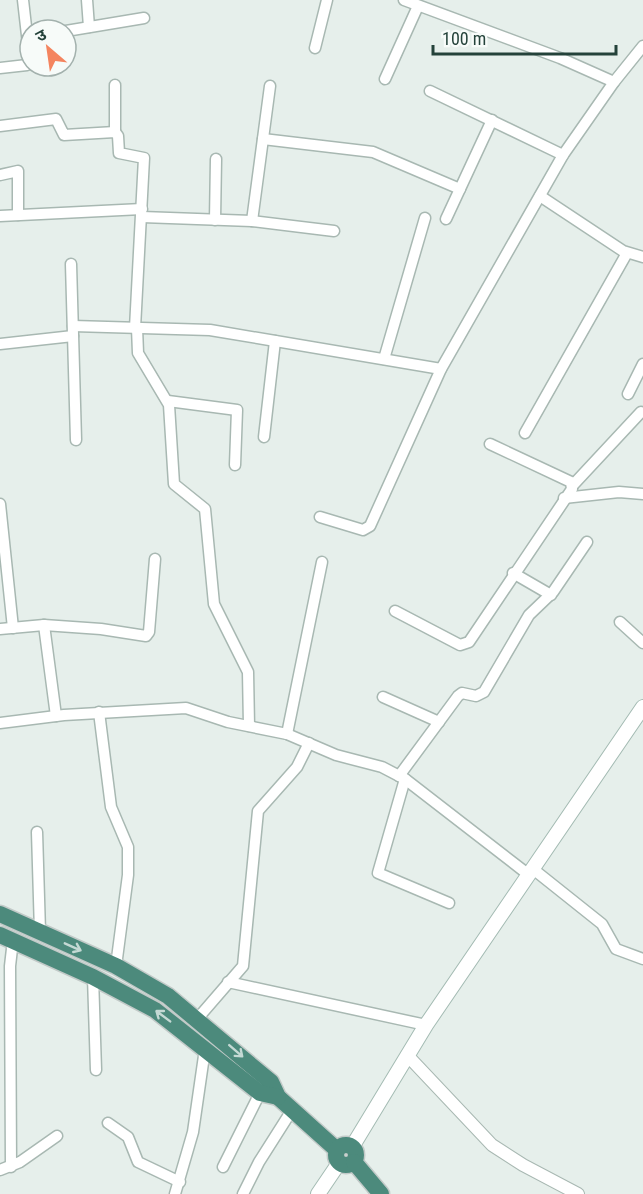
<svg xmlns="http://www.w3.org/2000/svg" width="643" height="1194" font-family="'Roboto Condensed','Noto Sans Devanagari',sans-serif">
	<rect width="100%" height="100%" fill="#e6efeb"/>
	<g fill="none" stroke-linecap="round" stroke-linejoin="round">
		<defs>
			<g id="minor">
				<path d="M87 0 89 27"/>
				<path d="M404 0 560 58 614 82"/>
				<path d="M66 31 144 18"/>
				<path d="M315 48 327 0"/>
				<path d="M0 68 27 65 30 62 23 0"/>
				<path d="M385 79 418 6"/>
				<path d="M430 91 563 155"/>
				<path d="M0 126 56 119 64 135 115 132 118 136 119 153 144 158 135 328"/>
				<path d="M115 132V85"/>
				<path d="M263 139 373 152 460 189"/>
				<path d="M0 175 18 171V215"/>
				<path d="M540 196 623 251 643 257"/>
				<path d="M0 216 142 209"/>
				<path d="M142 217 252 221 334 231"/>
				<path d="M446 219 492 120"/>
				<path d="M215 220 216 159"/>
				<path d="M252 221 270 86"/>
				<path d="M71 264 76 440"/>
				<path d="M73 326 210 330 441 369"/>
				<path d="M137 328 138 353 169 405 174 484 205 509 214 604 248 672 249 726"/>
				<path d="M0 344 73 336"/>
				<path d="M384 359 425 218"/>
				<path d="M628 394 643 364"/>
				<path d="M168 401 237 410 235 465"/>
				<path d="M525 433 627 253"/>
				<path d="M264 437 275 341"/>
				<path d="M573 485 641 412"/>
				<path d="M564 498 619 492 643 494"/>
				<path d="M0 504 13 628"/>
				<path d="M320 517 363 530 370 526 441 369 563 155 614 82 643 46"/>
				<path d="M513 573 551 595"/>
				<path d="M395 611 460 645 469 642 572 489 571 482 490 444"/>
				<path d="M620 622 643 643"/>
				<path d="M44 625 56 716"/>
				<path d="M0 629 44 625 101 629 146 636 149 632 155 559"/>
				<path d="M383 697 439 722"/>
				<path d="M99 712 111 807 128 847V875L116 966"/>
				<path d="M0 723 64 715 186 708 228 722 287 734 336 755 382 767 405 779 529 875"/>
				<path d="M287 734 322 562"/>
				<path d="M399 776 458 696 462 693 476 696 484 692 529 615 553 592 587 542"/>
				<path d="M405 779 378 873 449 903"/>
				<path d="M37 832 40 932"/>
				<path d="M533 869 602 924 616 949 643 959"/>
				<path d="M93 977 96 1070"/>
				<path d="M228 982 426 1025"/>
				<path d="M198 1018 243 966 258 811 297 767 309 743"/>
				<path d="M108 1123 128 1137 138 1162 180 1182"/>
				<path d="M11 1167 10 966 13 940"/>
				<path d="M223 1167 260 1093"/>
				<path d="M0 1170 20 1162 57 1136"/>
				<path d="M175 1194 193 1132 205 1049"/>
				<path d="M243 1194 259 1162 292 1110"/>
			</g>
			<path id="tertiary" d="M407 1055 492 1145 523 1165 578 1194"/>
			<g id="secondary">
				<path d="M352 1147 426 1025 643 707"/>
				<path d="M318 1194 339 1163"/>
			</g>
			<g id="trunk">
				<path d="M0 914 116 966 168 996 271 1082 278 1097 337 1150"/>
				<path d="M0 935 93 977 155 1010 260 1093 278 1097"/>
				<circle cx="346" cy="1155" r="10"/>
				<path d="M354 1162 381 1194"/>
			</g>
		</defs>
		<use href="#minor" stroke="#a8b8b2" stroke-width="13"/>
		<use href="#tertiary" stroke="#a8b8b2" stroke-width="14"/>
		<use href="#secondary" stroke="#a4bbb3" stroke-width="16"/>
		<use href="#trunk" stroke="#c2cac8" stroke-width="19"/>
		<use href="#minor" stroke="#fff" stroke-width="10"/>
		<use href="#tertiary" stroke="#fff" stroke-width="12"/>
		<use href="#secondary" stroke="#fff" stroke-width="14"/>
		<use href="#trunk" stroke="#4c8a7c" stroke-width="16"/>
	</g>
	<defs><path id="oneway-shaft" d="M-6 0H5M1.5-3L5.5 0L1.5 3" fill="none" stroke-width="1.6" stroke-linecap="round" stroke-linejoin="round" transform="scale(1.5)"/></defs>
	<g stroke="#c4d9d4">
		<use href="#oneway-shaft" transform="translate(73 947) rotate(24)"/>
		<use href="#oneway-shaft" transform="translate(163 1016) rotate(-143)"/>
		<use href="#oneway-shaft" transform="translate(236 1051) rotate(41)"/>
	</g>
	<g transform="translate(48 48) rotate(331)"><circle r="28" fill="#f7fbf9" stroke="#a3b1ad" stroke-width="1.5"/>
	<path d="M0-4.5L10 22L0 15L-10 22Z" fill="#f4845f"/>
	<text y="-9" font-size="16" font-weight="bold" text-anchor="middle" fill="#24423a">उ</text>
	</g>
	<path d="M433 45v9h183v-9" fill="none" stroke="#24423a" stroke-width="3"/>
	<text x="442" y="45" font-size="18" fill="#24423a" stroke="#f7fbf9" stroke-width="4.5" paint-order="stroke">100 m</text>
</svg>
